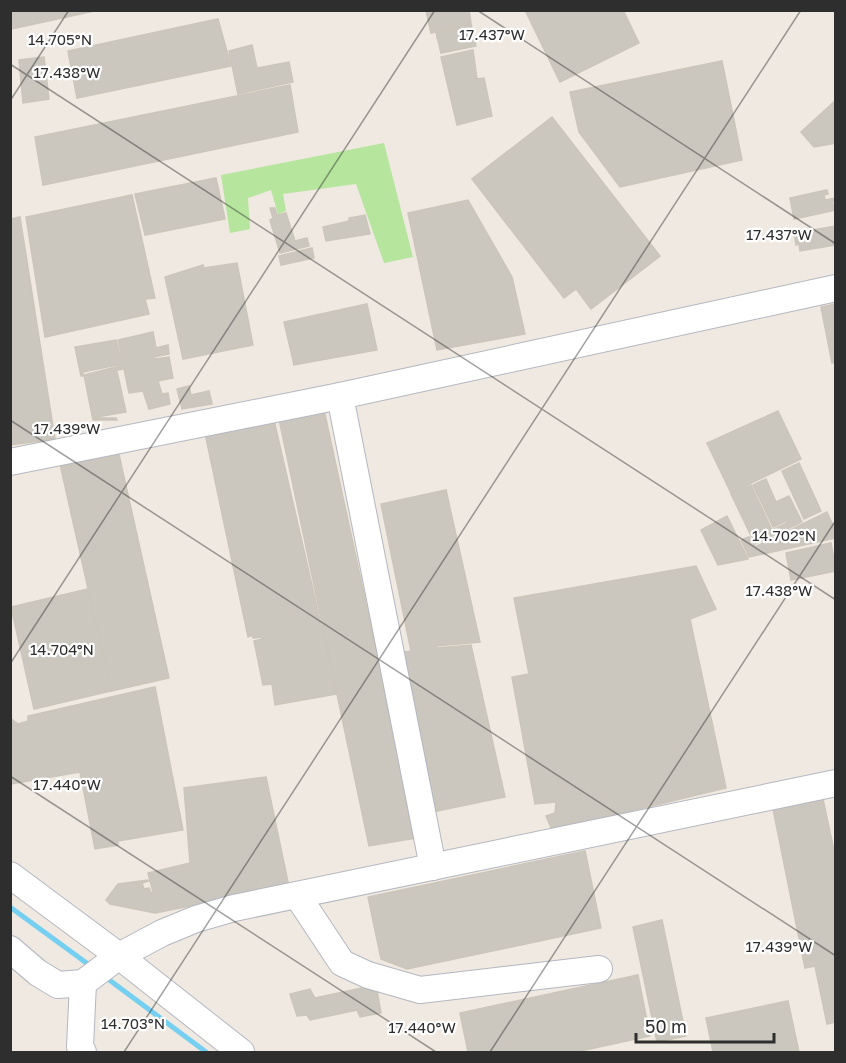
<svg xmlns="http://www.w3.org/2000/svg" width="846" height="1063" font-family="'Golos Text',sans-serif">
	<rect width="100%" height="100%" fill="#efe9e1"/>
	<path fill="#b6e59e" d="M384 143 413 257 384 263 356 184 283 194 286 211 278 214 271 190 248 198 250 229 230 233 221 175Z"/>
	<g fill="none" stroke-linecap="round" stroke-linejoin="round">
		<g stroke="#75cff0" stroke-width="5">
			<path d="M10 907 92 967"/>
			<path d="M104 976 206 1052"/>
		</g>
	</g>
	<g fill="#cbc7bf" stroke="#cbc5ba" stroke-width="1.5">
		<path d="M10 10H99L11 29Z"/>
		<path d="M426 10H469L471 23 431 33Z"/>
		<path d="M525 10H623L639 43 560 82Z"/>
		<path d="M218 19 231 66 77 98 68 51Z"/>
		<path d="M471 24 476 46 441 53 436 33Z"/>
		<path d="M252 45 257 68 289 62 293 82 238 94 229 51Z"/>
		<path d="M473 50 477 79 484 78 492 116 457 125 441 57Z"/>
		<path d="M44 57 49 99 23 103 19 60Z"/>
		<path d="M722 61 742 160 620 187 579 132 570 92Z"/>
		<path d="M290 85 298 132 43 185 35 137Z"/>
		<path d="M836 100V143L814 147 801 132Z"/>
		<path d="M552 117 660 256 591 309 576 289 564 298 472 179Z"/>
		<path d="M216 178 225 219 145 235 135 194Z"/>
		<path d="M827 190 828 194 824 195 825 200 836 198V201L832 202 836 210 794 219 790 198Z"/>
		<path d="M132 195 155 298 145 299 149 314 45 337 26 217Z"/>
		<path d="M468 200 512 277 525 334 437 350 408 213Z"/>
		<path d="M270 208H275L277 215 286 213 295 241 307 238 309 246 280 253 270 220 273 218Z"/>
		<path d="M365 215 370 234 326 241 323 227 349 221V218Z"/>
		<path d="M20 217 55 439 10 445V219Z"/>
		<path d="M836 226 834 229 836 245 800 251 799 244 796 245 794 233Z"/>
		<path d="M312 248 314 258 281 265 279 256Z"/>
		<path d="M237 263 253 345 183 359 165 277 203 265 204 268Z"/>
		<path d="M367 304 377 350 294 365 284 322Z"/>
		<path d="M836 304V362L832 363 821 307Z"/>
		<path d="M153 332 156 348 168 345 169 354 154 357 155 359 169 357 173 378 158 381 162 394 168 393 170 404 149 409 143 391 129 393 118 340Z"/>
		<path d="M116 340 123 369 118 370 117 365 83 372V376H81L75 347Z"/>
		<path d="M116 367 126 412 96 417V414H94L95 418H116L117 420H93L84 375Z"/>
		<path d="M189 386 191 395 209 391 212 404 182 409 177 389Z"/>
		<path d="M324 410 417 838 369 846 279 419Z"/>
		<path d="M778 411 801 459 731 493 707 443Z"/>
		<path d="M274 420 337 694 275 705 272 684 263 685 254 641 262 639 261 637 253 638 252 635 248 637 205 433Z"/>
		<path d="M118 450 169 678 111 691 60 464Z"/>
		<path d="M799 463 821 511 804 519 782 471Z"/>
		<path d="M766 479 776 502 789 496 802 522 755 544 731 494 751 485 772 530 787 523 786 521 773 527 753 485Z"/>
		<path d="M446 490 480 642 436 646 437 648 471 645 505 797 432 812 398 653 411 651 381 504Z"/>
		<path d="M827 512 836 532V538L749 557 741 540 749 537 755 547Z"/>
		<path d="M727 516 748 559 718 565 701 530Z"/>
		<path d="M831 543 836 571 791 580 786 553Z"/>
		<path d="M696 566 716 609 690 619 726 788 552 830 546 816 555 813 556 802 535 804 512 677 529 674 514 598Z"/>
		<path d="M88 589 111 691 34 709 11 607Z"/>
		<path d="M155 687 183 830 118 841V845L95 849 80 772 10 784V718L18 724 28 721V716Z"/>
		<path d="M266 777 288 882 280 885V888L155 913 110 904 106 900 118 884 148 880 149 881 142 883 144 889 149 888 151 893 153 892 148 873 190 863 184 788Z"/>
		<path d="M823 799 836 860V1022L827 1024 815 966 805 968 773 809Z"/>
		<path d="M585 851 601 928 407 969 381 959 368 897Z"/>
		<path d="M662 920 686 1036 657 1042 633 927Z"/>
		<path d="M638 975 650 1036 576 1052H468L460 1013Z"/>
		<path d="M376 985 381 1013 360 1017 357 1010 310 1020 307 1015 297 1016 290 994 310 989 315 998Z"/>
		<path d="M788 1001 799 1052H713L706 1018Z"/>
	</g>
	<g fill="none" stroke-linecap="round" stroke-linejoin="round">
		<defs>
			<g id="minor">
				<path d="M340 396 433 867"/>
				<path d="M10 462 340 396 836 288"/>
				<path d="M10 875 119 956 241 1052"/>
				<path d="M297 895 342 963 368 975 420 990 599 969"/>
				<path d="M10 949 38 973 58 985 83 983 119 956 162 933 196 919 234 908 836 783"/>
				<path d="M83 983 80 1047 83 1052"/>
			</g>
		</defs>
		<use href="#minor" stroke="#b4b7c1" stroke-width="28"/>
		<use href="#minor" stroke="#fff" stroke-width="26"/>
	</g>
	<path fill="none" stroke="#2e2e2e" stroke-width="1.5" stroke-opacity="0.45" d="M477 10 836 244M10 64 836 600M10 101 69 10M10 420 836 956M10 664 435 10M10 776 436 1052M124 1052 801 10M490 1052 836 520"/>
	<g font-size="15" text-anchor="middle" fill="#2e2e2e" stroke="#fff" stroke-width="4.5" stroke-linejoin="round" paint-order="stroke">
		<text x="492" y="40">17.437°W</text>
		<text x="60" y="45">14.705°N</text>
		<text x="67" y="78">17.438°W</text>
		<text x="779" y="240">17.437°W</text>
		<text x="67" y="434">17.439°W</text>
		<text x="784" y="541">14.702°N</text>
		<text x="779" y="596">17.438°W</text>
		<text x="62" y="655">14.704°N</text>
		<text x="67" y="790">17.440°W</text>
		<text x="779" y="952">17.439°W</text>
		<text x="133" y="1029">14.703°N</text>
		<text x="422" y="1033">17.440°W</text>
	</g>
	<rect width="846" height="1063" fill="none" stroke="#2e2e2e" stroke-width="24"/>
	<path d="M636 1033v9h138v-9" fill="none" stroke="#2e2e2e" stroke-width="3"/>
	<text x="645" y="1033" font-size="18" fill="#2e2e2e" stroke="#ffffff" stroke-width="4.5" paint-order="stroke">50 m</text>
</svg>
